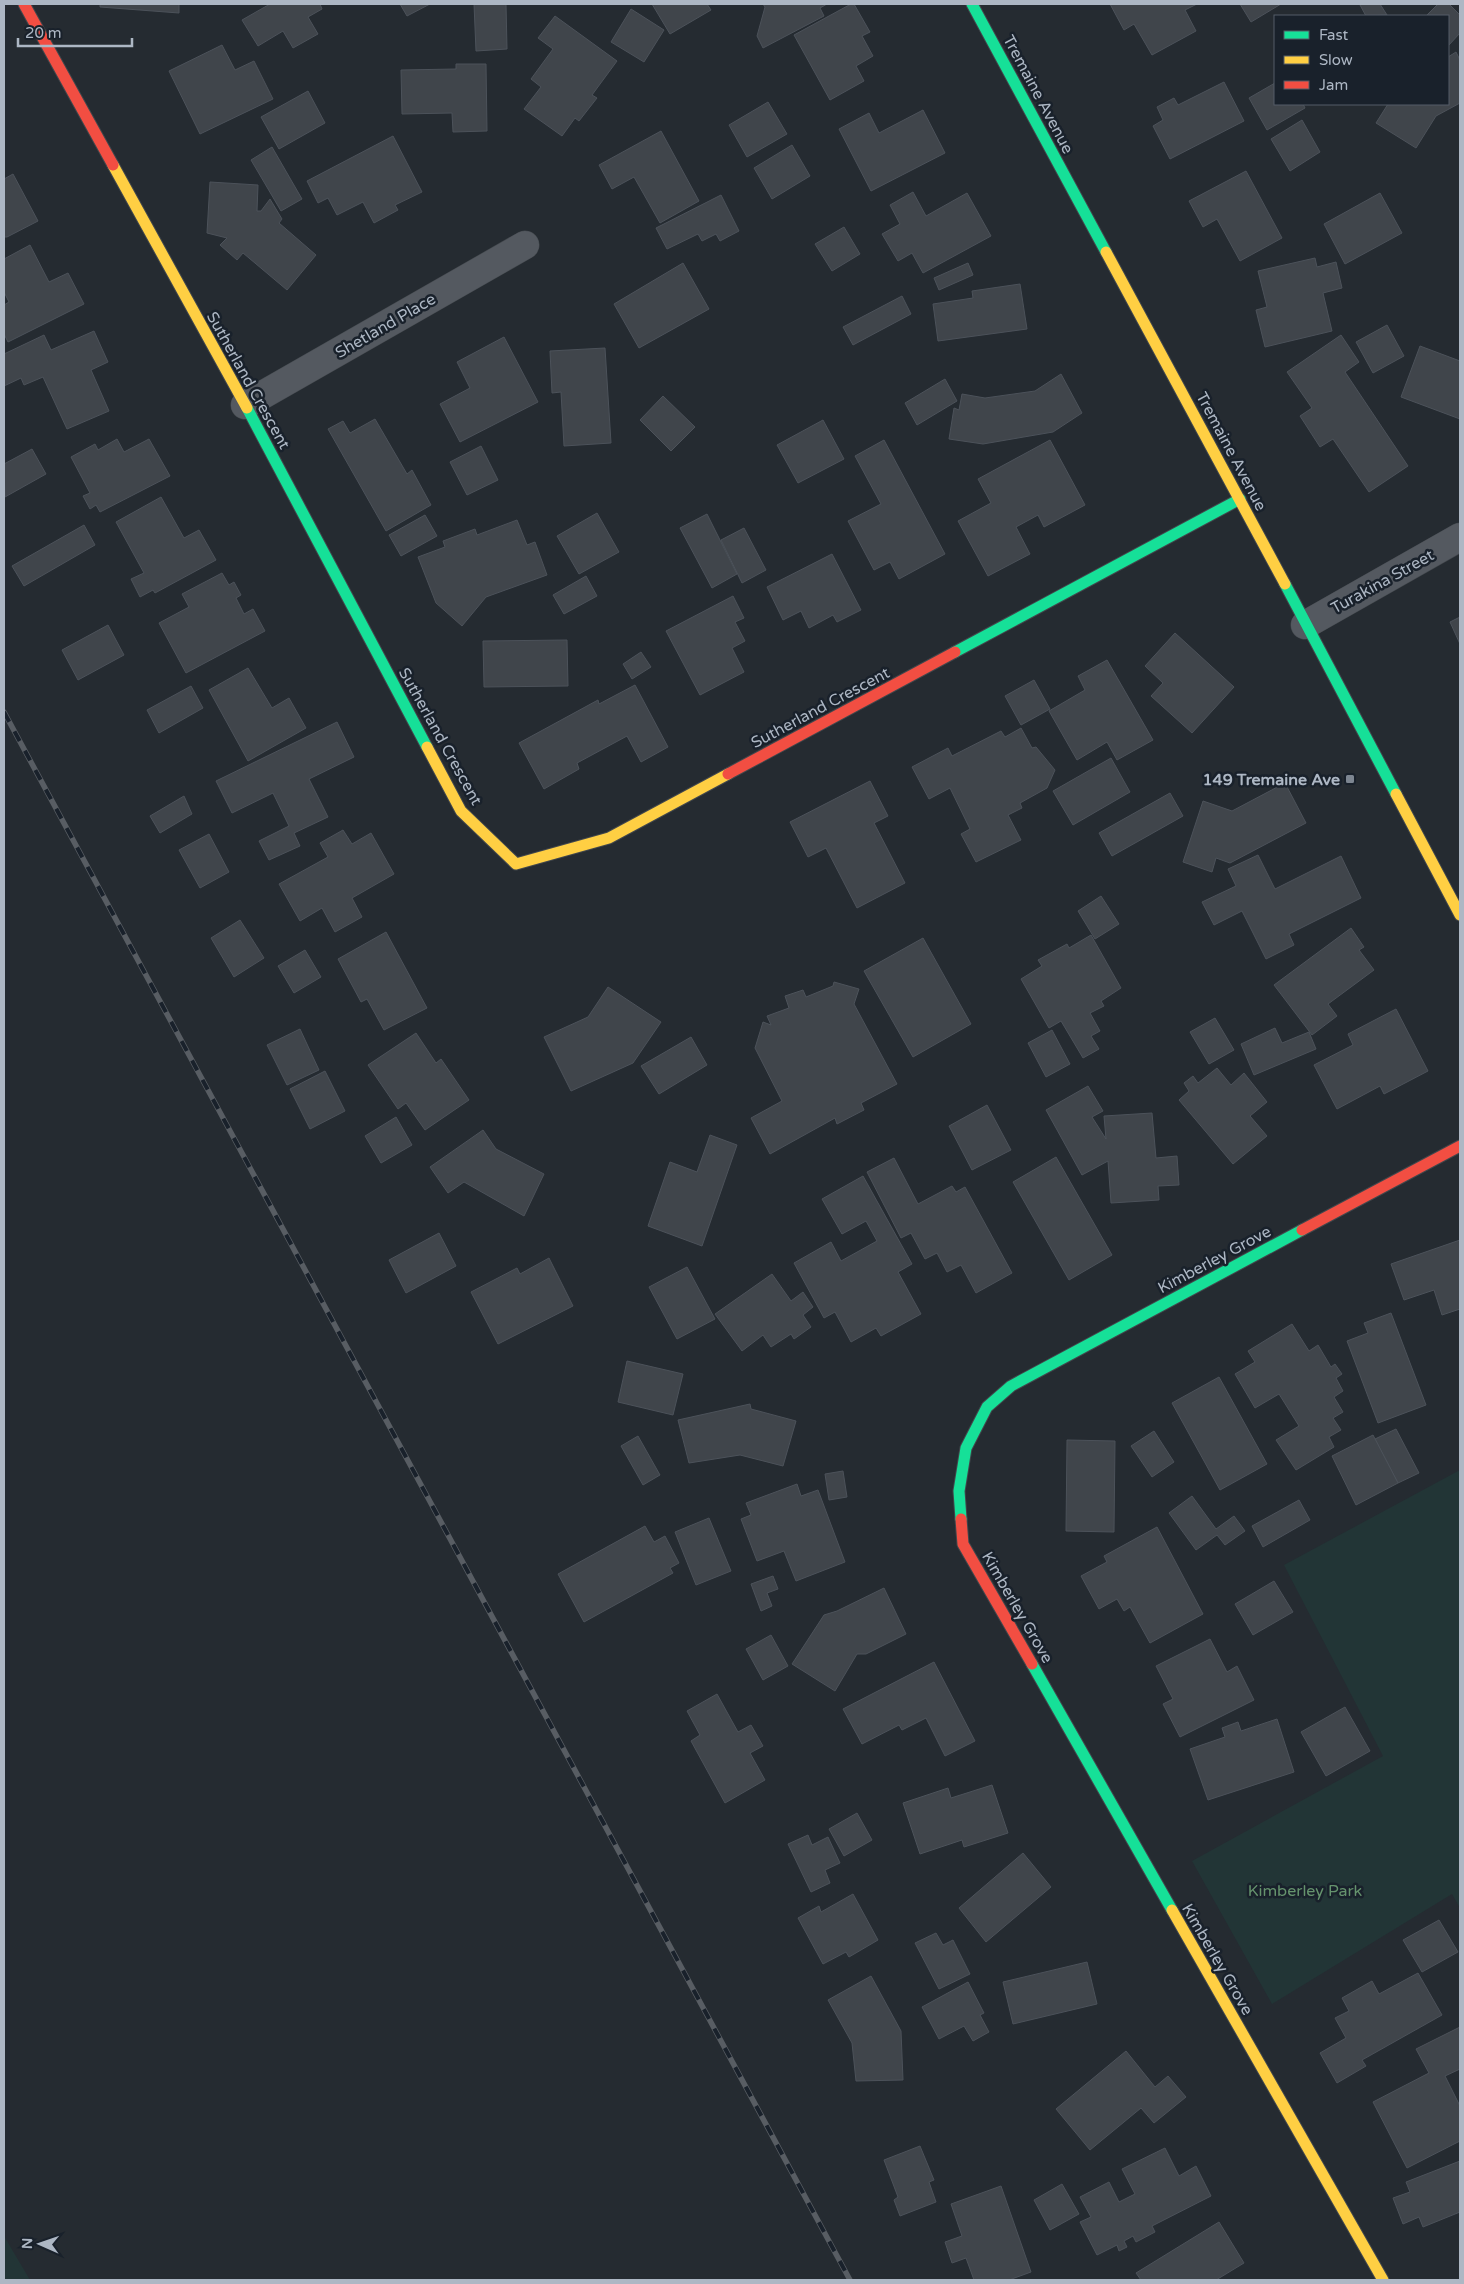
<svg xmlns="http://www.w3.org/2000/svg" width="1464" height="2284" font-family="'Varela Round',sans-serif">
	<rect width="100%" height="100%" fill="#252b31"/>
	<g fill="#223536">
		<path d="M1460 1470V1908L1452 1894 1272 2004 1192 1861 1383 1756 1284 1565Z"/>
		<path d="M4 2236 30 2280H4Z"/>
	</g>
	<g fill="#40454b" stroke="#4c525a">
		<path d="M100 4H179V13L100 7Z"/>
		<path d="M270 4H320L322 9 308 17 318 34 293 48 283 31 258 46 242 20Z"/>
		<path d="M400 4H430L407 16Z"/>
		<path d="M474 4H506L507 49 476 51Z"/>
		<path d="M652 4H707L711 10 670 34Z"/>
		<path d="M763 4H827L820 8 824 16 763 48 757 36 765 7Z"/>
		<path d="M851 4H854L870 32 862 36 873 56 856 66 864 81 830 100 794 35Z"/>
		<path d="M1110 4H1197L1185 10 1196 31 1152 55 1134 24 1124 30Z"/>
		<path d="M1240 4H1281L1251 22Z"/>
		<path d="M1362 4H1380L1387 15 1366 16 1360 5Z"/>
		<path d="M1438 4H1449L1460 15V33L1449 45 1448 16H1426Z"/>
		<path d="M631 9 664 30 644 62 611 42Z"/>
		<path d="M555 16 617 61 592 95 597 98 579 121 575 118 562 136 524 109 541 87 531 79 553 49 538 38Z"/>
		<path d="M222 45 235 70 254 61 273 99 200 134 169 71Z"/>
		<path d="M1456 52 1460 60V103L1436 116 1416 148 1376 123 1388 104H1448V57Z"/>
		<path d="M456 64H486L487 131 453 132 452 113 402 114 401 70 456 69Z"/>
		<path d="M1224 82 1244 121 1170 159 1153 126 1163 120 1157 107 1174 98 1178 105Z"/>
		<path d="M1275 83V104H1303L1305 108 1267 130 1249 98Z"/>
		<path d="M308 91 325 123 279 149 261 117Z"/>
		<path d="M768 102 787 134 747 157 729 125Z"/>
		<path d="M923 110 945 153 871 191 839 129 869 113 879 133Z"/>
		<path d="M1302 120 1320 152 1290 171 1271 139Z"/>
		<path d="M661 131 699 201 660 223 634 177 612 189 599 165Z"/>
		<path d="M393 136 422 192 395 205 398 210 374 223 363 202 337 215 328 198 318 203 307 181Z"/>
		<path d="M792 145 810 176 772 199 754 168Z"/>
		<path d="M272 147 302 199 281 211 251 160Z"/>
		<path d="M1246 171 1282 238 1240 261 1217 219 1203 227 1189 201Z"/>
		<path d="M13 174 38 221 7 237H4V179Z"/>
		<path d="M210 182 258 185 257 211H261L270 199 282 219 279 223 316 255 287 290 243 253 237 260 220 245 227 238 207 233Z"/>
		<path d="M913 192 926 216 967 193 991 236 923 273 912 253 898 261 882 234 900 224 890 205Z"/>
		<path d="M1380 193 1402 233 1345 264 1324 224Z"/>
		<path d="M721 195 739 231 720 241 716 234 702 241 698 234 667 249 656 228Z"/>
		<path d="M844 227 860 254 832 271 815 244Z"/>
		<path d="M30 245 49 282 68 273 84 304 8 342 4 334V305L9 302 4 292V259Z"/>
		<path d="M1315 258 1317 267 1336 262 1342 288 1323 293 1332 331 1265 347 1256 310 1267 307 1258 271Z"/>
		<path d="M683 263 709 309 639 348 614 304Z"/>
		<path d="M968 263 973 275 939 290 934 278Z"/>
		<path d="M1020 284 1027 329 938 341 933 304 973 298 972 291Z"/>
		<path d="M902 296 911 314 853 345 843 327Z"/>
		<path d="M1387 325 1404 356 1373 373 1356 342Z"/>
		<path d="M94 331 108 362 91 370 109 411 67 429 43 377 24 385 21 378 4 386V354L44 335 51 350Z"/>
		<path d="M1341 335 1359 362 1345 372 1408 466 1369 492 1333 439 1320 447 1300 416 1312 408 1287 372Z"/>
		<path d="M504 337 538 402 460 442 440 404 470 388 457 362Z"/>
		<path d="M1420 346 1460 361V419L1401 397Z"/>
		<path d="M605 348 611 443 564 446 561 392 552 393 550 351Z"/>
		<path d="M1061 374 1082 413 1053 432 983 444 949 439 954 408 959 410 962 394 985 398 1035 391Z"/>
		<path d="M945 379 957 401 917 425 905 403Z"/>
		<path d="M663 396 695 427 671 451 640 420Z"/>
		<path d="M375 419 407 474 412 470 431 505 386 531 328 429 343 421 350 433Z"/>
		<path d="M823 420 844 459 798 483 777 445Z"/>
		<path d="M117 439 124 452 149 439 170 476 100 512 96 505 90 509 83 496 90 493 71 457 95 444 98 450Z"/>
		<path d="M884 440 945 554 899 579 890 562 874 570 848 521 881 504 855 456Z"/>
		<path d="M1050 440 1085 505 1044 527 1038 515 1016 527 1030 554 988 576 958 521 991 503 978 479Z"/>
		<path d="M481 446 498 480 467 495 450 462Z"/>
		<path d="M32 449 46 474 5 497 4 464Z"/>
		<path d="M161 497 184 538 199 530 216 560 155 593 153 590 140 597 131 579 144 573 116 522Z"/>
		<path d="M597 513 619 552 579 574 557 536Z"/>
		<path d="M707 514 737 574 712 588 680 528Z"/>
		<path d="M425 515 437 536 401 556 389 535Z"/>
		<path d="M517 520 527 545 535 542 547 575 486 597 462 626 436 603 418 557 445 547 443 541 475 529 477 535Z"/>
		<path d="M84 525 95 545 24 586 12 566Z"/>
		<path d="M744 528 766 570 742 583 721 540Z"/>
		<path d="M832 554 861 610 837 622 833 615 809 628 801 611 783 620 767 587Z"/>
		<path d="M222 573 229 585 234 582 241 595 236 598 244 614 253 609 265 631 186 673 159 623 189 607 182 594Z"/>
		<path d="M586 576 597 596 564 614 553 595Z"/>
		<path d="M733 596 744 618 735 622 745 641 732 648 744 672 700 695 666 631Z"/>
		<path d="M1460 617V644L1450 622Z"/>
		<path d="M108 625 124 655 78 680 62 650Z"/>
		<path d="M1175 633 1234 687 1192 733 1151 696 1163 683 1145 666Z"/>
		<path d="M567 640 568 686 484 687 483 641Z"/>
		<path d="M641 652 651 667 632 679 623 664Z"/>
		<path d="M1107 660 1153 740 1117 760 1107 742 1077 760 1049 711 1085 690 1078 676Z"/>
		<path d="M248 668 272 708 289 698 306 728 248 761 209 690Z"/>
		<path d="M1034 680 1050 709 1021 725 1005 696Z"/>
		<path d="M635 685 668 747 641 762 627 736 577 763 579 769 544 789 519 743 598 700 599 704Z"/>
		<path d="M191 686 203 708 159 733 147 710Z"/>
		<path d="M337 722 354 757 309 779 328 817 294 833 300 846 269 860 259 841 289 826 273 793 232 813 216 781Z"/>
		<path d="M1021 728 1032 748 1036 747 1055 770 1047 788 1020 803 1022 808 1008 815 1021 840 976 862 961 834 970 829 950 788 929 799 912 767 948 748 952 756 1001 731 1005 737Z"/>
		<path d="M1111 758 1130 792 1073 825 1053 791Z"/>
		<path d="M870 781 888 816 874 823 905 883 857 908 826 848 808 857 790 822Z"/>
		<path d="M1285 783 1306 823 1230 863 1216 858 1212 872 1183 862 1203 801 1232 811Z"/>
		<path d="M1170 793 1183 816 1112 856 1099 833Z"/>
		<path d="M184 796 192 814 160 833 150 816Z"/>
		<path d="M343 830 352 844 371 833 394 874 352 898 362 917 335 932 322 908 300 921 279 884 328 857 320 843Z"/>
		<path d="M209 834 229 872 200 888 179 850Z"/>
		<path d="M1258 855 1275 889 1341 856 1361 898 1289 934 1294 945 1266 959 1242 911 1214 925 1202 902 1236 886 1228 869Z"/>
		<path d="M1101 896 1119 924 1095 939 1078 911Z"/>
		<path d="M240 920 264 958 234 977 211 938Z"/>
		<path d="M1351 928 1364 947 1359 950 1374 970 1328 1004 1337 1016 1312 1035 1274 985Z"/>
		<path d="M386 932 427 1008 384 1030 367 999 361 1002 338 959Z"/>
		<path d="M1091 935 1121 988 1101 1001 1104 1006 1090 1013 1100 1031 1091 1036 1099 1049 1083 1058 1061 1021 1049 1028 1021 979 1042 966 1038 960 1067 944 1069 948Z"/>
		<path d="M923 938 971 1024 913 1057 864 971Z"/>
		<path d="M305 950 321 977 294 993 278 966Z"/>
		<path d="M834 982 859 989 854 1004 897 1084 861 1103 864 1110 837 1124 835 1118 770 1154 751 1118 782 1101 755 1048 763 1022 771 1025 767 1016 789 1008 785 996 803 990 806 997 833 986Z"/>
		<path d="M608 987 661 1022 633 1063 571 1091 544 1037 588 1017Z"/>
		<path d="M1396 1009 1428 1071 1384 1094 1380 1086 1337 1109 1314 1065 1353 1045 1348 1034Z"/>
		<path d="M1215 1018 1234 1050 1209 1064 1190 1032Z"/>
		<path d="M1275 1028 1282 1043 1309 1032 1316 1049 1254 1075 1241 1044Z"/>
		<path d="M300 1029 319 1070 287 1085 267 1045Z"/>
		<path d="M1052 1030 1070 1064 1046 1077 1028 1043Z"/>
		<path d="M416 1033 436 1063 441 1059 469 1100 425 1130 406 1103 398 1109 368 1065Z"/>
		<path d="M691 1037 707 1065 659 1094 641 1066Z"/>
		<path d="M1217 1068 1231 1085 1244 1073 1267 1102 1250 1116 1267 1136 1233 1164 1179 1100 1189 1091 1184 1083 1193 1076 1198 1083Z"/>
		<path d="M325 1071 345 1111 310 1129 290 1089Z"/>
		<path d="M1088 1086 1103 1111 1092 1117 1106 1139 1104 1116 1152 1113 1156 1158 1177 1156 1179 1185 1158 1186 1159 1200 1111 1203 1108 1161 1082 1175 1046 1110Z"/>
		<path d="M987 1105 1011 1150 972 1170 949 1126Z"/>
		<path d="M396 1117 412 1145 381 1163 365 1136Z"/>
		<path d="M483 1130 496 1149 544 1174 524 1216 464 1182 448 1193 430 1167Z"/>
		<path d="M710 1135 737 1145 702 1246 648 1226 670 1162 697 1172Z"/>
		<path d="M1056 1157 1112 1255 1069 1280 1013 1182Z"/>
		<path d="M894 1158 918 1204 952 1186 956 1192 965 1187 1012 1273 976 1293 961 1265 947 1272 937 1253 925 1259 911 1233 901 1238 867 1172Z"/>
		<path d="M863 1176 912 1264 898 1272 921 1314 881 1336 876 1328 851 1342 835 1312 824 1318 794 1263 831 1242 841 1261 877 1241 866 1221 842 1234 822 1199Z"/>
		<path d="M439 1233 456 1266 406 1293 389 1260Z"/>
		<path d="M1460 1240V1309L1442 1315 1434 1290 1404 1300 1391 1264Z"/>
		<path d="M549 1258 573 1306 498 1344 471 1292 517 1268 520 1274Z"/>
		<path d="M687 1267 715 1319 677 1339 649 1287Z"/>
		<path d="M772 1274 791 1301 803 1292 813 1307 803 1315 811 1327 794 1339 791 1334 771 1347 763 1335 742 1351 715 1314Z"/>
		<path d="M1391 1313 1426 1405 1378 1423 1347 1341 1368 1333 1364 1323Z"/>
		<path d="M1292 1324 1309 1351 1318 1345 1331 1367 1335 1364 1342 1374 1336 1378 1343 1391 1334 1397 1343 1412 1333 1418 1341 1430 1329 1437 1334 1447 1296 1470 1276 1440 1299 1426 1279 1394 1255 1408 1235 1374 1255 1362 1248 1351Z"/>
		<path d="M627 1361 683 1374 673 1415 618 1402Z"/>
		<path d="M1219 1377 1267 1464 1220 1490 1172 1403Z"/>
		<path d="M750 1404 751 1409 796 1421 783 1466 740 1455 689 1463 678 1420Z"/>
		<path d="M1396 1429 1419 1473 1398 1483 1375 1439Z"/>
		<path d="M1154 1431 1174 1462 1152 1477 1131 1446Z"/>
		<path d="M1373 1435 1398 1483 1356 1505 1332 1456Z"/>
		<path d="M638 1436 660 1475 643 1485 621 1446Z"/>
		<path d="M1067 1440 1115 1441 1114 1532 1066 1531Z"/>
		<path d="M843 1471 847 1497 829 1500 825 1474Z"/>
		<path d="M797 1484 801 1496 818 1490 845 1562 796 1581 784 1551 757 1561 741 1519 751 1515 746 1503Z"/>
		<path d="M1192 1496 1216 1529 1234 1516 1245 1531 1225 1545 1217 1535 1196 1550 1169 1513Z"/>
		<path d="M1299 1500 1310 1520 1263 1547 1252 1526Z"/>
		<path d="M709 1518 731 1571 696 1585 675 1532Z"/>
		<path d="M645 1526 654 1542 665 1536 679 1563 670 1568 673 1573 584 1622 558 1574Z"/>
		<path d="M1157 1527 1203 1614 1150 1643 1130 1607 1124 1611 1117 1599 1099 1609 1081 1576 1107 1562 1104 1556Z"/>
		<path d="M773 1576 778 1589 767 1593 772 1606 761 1611 751 1584Z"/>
		<path d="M1274 1581 1293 1612 1253 1635 1235 1604Z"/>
		<path d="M884 1588 906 1634 866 1654H857L835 1691 792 1664 824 1615 837 1611Z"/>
		<path d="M771 1635 788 1666 763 1680 746 1649Z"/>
		<path d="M1210 1639 1227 1672 1237 1666 1254 1700 1180 1737 1163 1704 1173 1699 1156 1666Z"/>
		<path d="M934 1662 975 1741 945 1756 926 1718 902 1730 899 1725 862 1744 843 1709Z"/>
		<path d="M717 1694 738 1732 751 1725 763 1746 750 1753 765 1780 725 1803 691 1741 700 1735 687 1711Z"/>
		<path d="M1345 1707 1370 1751 1326 1776 1301 1732Z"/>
		<path d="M1277 1719 1294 1772 1208 1800 1190 1749 1225 1737 1222 1728 1238 1722 1241 1731Z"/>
		<path d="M992 1785 1008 1833 964 1847 962 1840 920 1854 903 1803 948 1788 951 1798Z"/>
		<path d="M857 1813 872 1840 844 1856 829 1829Z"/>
		<path d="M808 1835 812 1845 828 1837 840 1863 825 1870 830 1883 811 1892 788 1844Z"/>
		<path d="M1023 1853 1051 1887 986 1942 959 1908Z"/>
		<path d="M853 1894 878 1940 849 1957 846 1952 823 1964 798 1918 819 1906 821 1912Z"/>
		<path d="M1439 1920 1458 1952 1422 1972 1403 1940Z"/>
		<path d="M936 1933 943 1945 953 1940 970 1974 939 1989 915 1943Z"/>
		<path d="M1087 1962 1097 2004 1013 2024 1003 1982Z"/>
		<path d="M1418 1973 1442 2015 1362 2060 1366 2066 1337 2083 1320 2053 1346 2038 1335 2018 1349 2011 1342 1998 1372 1981 1379 1994Z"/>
		<path d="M871 1976 901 2031 903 2080 856 2081 852 2043 828 2000Z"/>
		<path d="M968 1982 984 2013 980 2015 989 2032 973 2041 964 2026 939 2039 922 2007Z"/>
		<path d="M1460 2027V2069L1445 2076 1460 2106V2141L1407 2168 1373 2102 1429 2073 1416 2049Z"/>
		<path d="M1126 2051 1155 2087 1168 2076 1186 2097 1154 2123 1141 2108 1090 2150 1056 2109Z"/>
		<path d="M920 2146 934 2180 929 2182 936 2202 900 2216 894 2200 898 2197 884 2160Z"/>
		<path d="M1165 2148 1179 2176 1196 2166 1211 2196 1152 2226 1155 2232 1136 2242 1133 2236 1124 2241 1127 2247 1119 2251 1117 2245 1097 2255 1080 2222 1091 2217 1080 2197 1109 2182 1119 2202 1135 2194 1122 2169Z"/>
		<path d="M1460 2161V2212L1423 2227 1419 2217 1403 2224 1393 2198 1410 2192 1406 2182Z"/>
		<path d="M1062 2184 1079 2214 1050 2230 1034 2200Z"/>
		<path d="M1001 2186 1031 2272 1009 2280H974L966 2258 952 2263 945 2242 962 2236 951 2204Z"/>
		<path d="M1219 2222 1244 2263 1216 2280H1141L1136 2273Z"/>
	</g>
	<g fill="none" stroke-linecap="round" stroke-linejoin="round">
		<defs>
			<g id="street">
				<path d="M245 405 525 245"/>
				<path d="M1305 625 1460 537"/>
			</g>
			<g id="fast">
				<path d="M972 4 1106 252"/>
				<path d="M247 408 427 747"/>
				<path d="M1285 584 1396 794"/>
				<path d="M955 652 1240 499"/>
				<path d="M961 1519 959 1491 966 1448 987 1407 1011 1386 1302 1230"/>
				<path d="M1032 1664 1172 1910"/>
			</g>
			<g id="slow">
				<path d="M113 165 247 408"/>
				<path d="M1106 252 1285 584"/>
				<path d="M427 747 461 811 516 864 609 838 728 774"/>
				<path d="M1396 794 1460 915"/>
				<path d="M1172 1910 1383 2280"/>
			</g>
			<g id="jam">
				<path d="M24 4 113 165"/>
				<path d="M728 774 955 652"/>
				<path d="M1302 1230 1460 1146"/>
				<path d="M961 1519 963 1544 1032 1664"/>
			</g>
		</defs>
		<use href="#street" stroke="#42474c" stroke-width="29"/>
		<use href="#fast" stroke="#42474c" stroke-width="13"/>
		<use href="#slow" stroke="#42474c" stroke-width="13"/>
		<use href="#jam" stroke="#42474c" stroke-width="13"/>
		<use href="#street" stroke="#545960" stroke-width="28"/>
		<use href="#fast" stroke="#16e098" stroke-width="11"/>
		<use href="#slow" stroke="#ffcf43" stroke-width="11"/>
		<use href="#jam" stroke="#f24e42" stroke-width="11"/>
		<defs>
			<path id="rail" d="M4 712 850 2280"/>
		</defs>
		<use href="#rail" stroke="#585d63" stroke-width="5.5"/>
		<use href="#rail" stroke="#19212b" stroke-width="4" stroke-dasharray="11" stroke-linecap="butt"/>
	</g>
	<rect fill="#7d8691" stroke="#19212b" stroke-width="2" x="1345" y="774" width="10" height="10" rx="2.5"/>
	<g text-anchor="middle" stroke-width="5" stroke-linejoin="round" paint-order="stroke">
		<g font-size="16" fill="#adb7c4" stroke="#19212b">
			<text transform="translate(1039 94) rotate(62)" y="6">Tremaine Avenue</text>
			<text transform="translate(385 325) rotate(-30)" y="6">Shetland Place</text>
			<text transform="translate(249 380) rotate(61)" y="6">Sutherland Crescent</text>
			<text transform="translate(1232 451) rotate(62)" y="6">Tremaine Avenue</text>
			<text transform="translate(1382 581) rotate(-29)" y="6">Turakina Street</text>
			<text transform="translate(820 707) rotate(-28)" y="6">Sutherland Crescent</text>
			<text transform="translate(441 736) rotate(61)" y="6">Sutherland Crescent</text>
			<text transform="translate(1214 1259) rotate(-28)" y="6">Kimberley Grove</text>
			<text transform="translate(1018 1607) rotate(60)" y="6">Kimberley Grove</text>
			<text transform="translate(1218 1959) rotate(60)" y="6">Kimberley Grove</text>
		</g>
		<g font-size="16" font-weight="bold" fill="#adb7c4" stroke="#19212b" text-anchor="end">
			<text x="1340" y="785">149 Tremaine Ave</text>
		</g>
		<g font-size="16" fill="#65936d" stroke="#19212b">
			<text x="1305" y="1896">Kimberley Park</text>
		</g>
	</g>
	<rect width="1464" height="2284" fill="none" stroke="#adb7c4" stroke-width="10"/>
	<rect x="1274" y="15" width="175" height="90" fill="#19212b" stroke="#545d68"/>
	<rect x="1284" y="31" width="25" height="8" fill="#16e098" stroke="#545d68"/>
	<text x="1319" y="40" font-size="15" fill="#adb7c4">Fast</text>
	<rect x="1284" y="56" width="25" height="8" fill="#ffcf43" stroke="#545d68"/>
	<text x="1319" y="65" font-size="15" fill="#adb7c4">Slow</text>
	<rect x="1284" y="81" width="25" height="8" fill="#f24e42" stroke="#545d68"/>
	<text x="1319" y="90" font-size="15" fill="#adb7c4">Jam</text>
	<g transform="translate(40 2244) rotate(272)" stroke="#19212b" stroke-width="4" paint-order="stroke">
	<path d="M0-4L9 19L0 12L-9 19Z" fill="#adb7c4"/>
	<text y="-8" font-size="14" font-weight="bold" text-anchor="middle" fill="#adb7c4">N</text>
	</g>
	<path d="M18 38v8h114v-8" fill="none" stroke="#adb7c4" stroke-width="2.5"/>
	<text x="25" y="38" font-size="15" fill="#adb7c4" stroke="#19212b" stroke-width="4" paint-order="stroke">20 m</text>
</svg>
